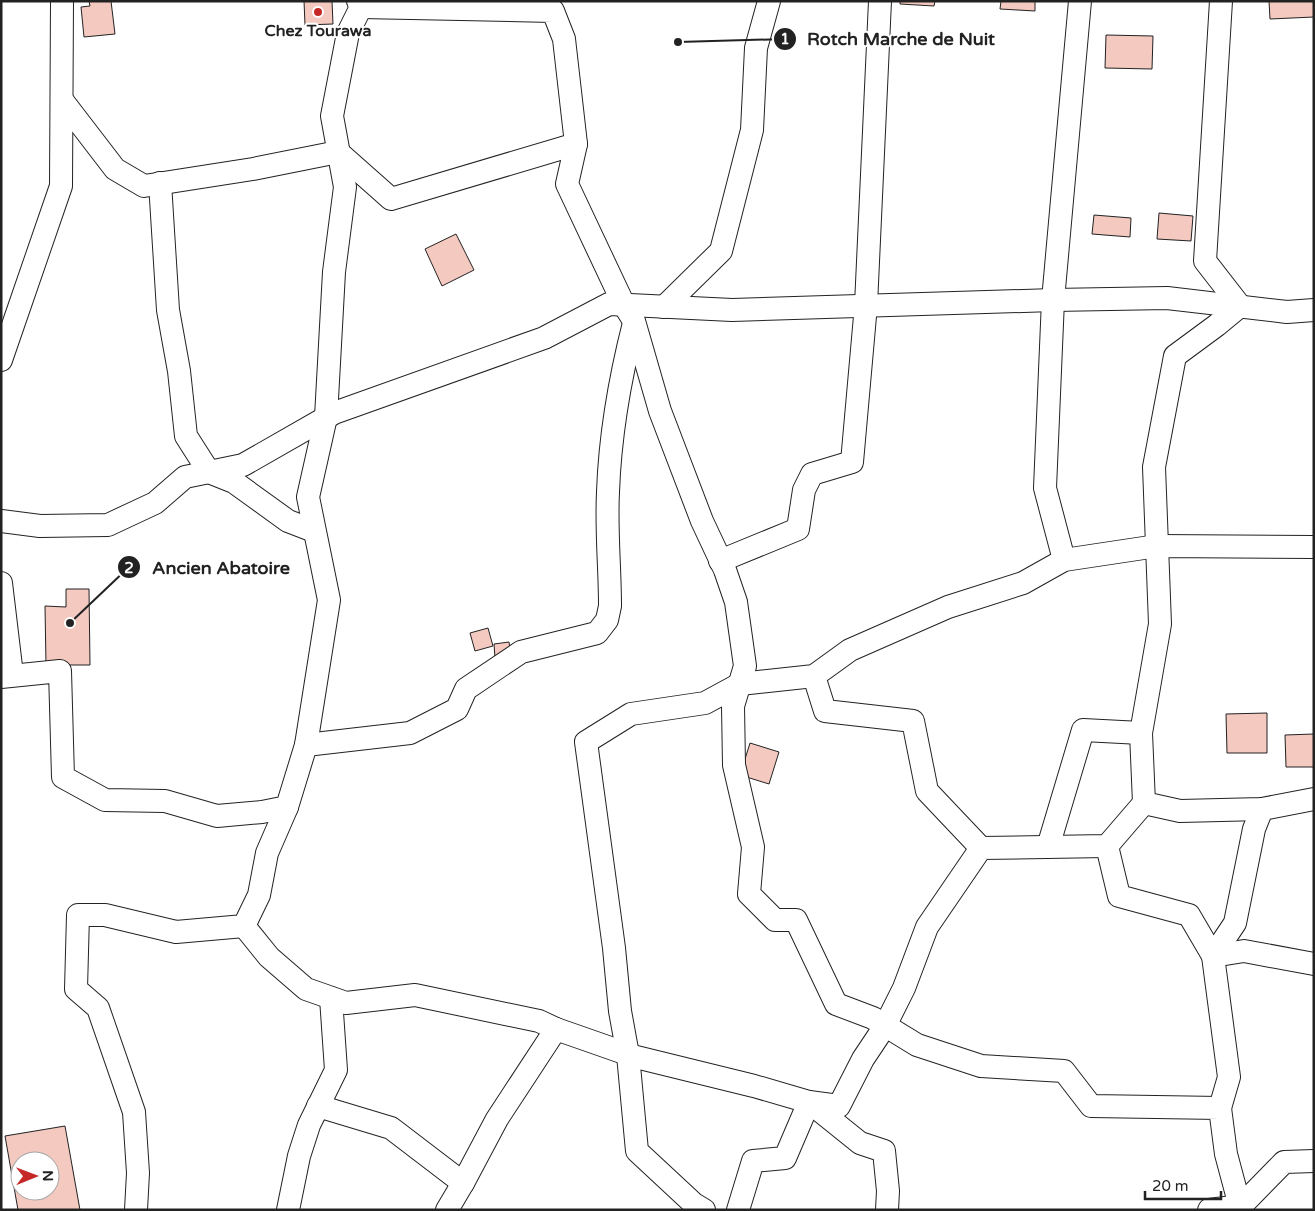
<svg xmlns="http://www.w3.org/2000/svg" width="1315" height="1211" font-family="'Varela Round',sans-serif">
	<rect width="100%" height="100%" fill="#fff"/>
	<g fill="#f3c9c0" stroke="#222" fill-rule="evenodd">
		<path d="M89 1H111L115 34 84 37 81 7 90 6Z"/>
		<path d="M304 1H332L333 24 305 25Z"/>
		<path d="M900 1H935L934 6 900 4Z"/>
		<path d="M1001 1H1035V11L1000 9Z"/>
		<path d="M1269 1H1314V17L1270 19Z"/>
		<path d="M1106 35 1153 36 1152 69 1105 68Z"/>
		<path d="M1159 213 1193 216 1191 241 1157 239Z"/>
		<path d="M1094 215 1131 218 1130 237 1092 234Z"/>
		<path d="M456 234 474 270 442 286 425 249Z"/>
		<path d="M66 589H89L90 665H46L45 606 66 607Z"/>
		<path d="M488 628 493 646 475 651 470 633Z"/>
		<path d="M509 642 511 656 495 658 494 644Z"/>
		<path d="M1267 713V753H1227L1226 714Z"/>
		<path d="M1314 734V767H1286L1285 735Z"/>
		<path d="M750 743 779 752 769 784 740 775Z"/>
		<path d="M65 1126 80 1210H18L5 1136ZM20 1161H50V1191H20Z"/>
	</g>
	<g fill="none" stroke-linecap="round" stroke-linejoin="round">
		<defs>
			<g id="minor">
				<path d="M358 1 361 7 553 11 564 39 576 144 567 184 624 305 634 321 660 411 702 521 725 570 736 602 745 666 733 706 734 765 753 847 749 894 775 920H796L836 1004 873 1018 917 1045 981 1066 1064 1071 1091 1106 1220 1108 1226 1154 1241 1210"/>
				<path d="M62 100 115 169 144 186 253 169 338 152 391 199 576 144"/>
				<path d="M160 183 168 310 179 371 186 436 209 472 234 482 288 521 314 531"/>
				<path d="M664 307 721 251 752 130 756 48 769 1"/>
				<path d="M1 360 61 186 62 1"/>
				<path d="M1 521 40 526 108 525 155 503 185 477 243 465 334 413 544 338 609 304 732 310 1053 300 1167 298 1287 312 1314 310"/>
				<path d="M1064 560 1045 488 1053 300 1080 1"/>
				<path d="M720 561 798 529 804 490 812 474 852 462 866 305 880 1"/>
				<path d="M1 583 12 675"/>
				<path d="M814 676 825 711 913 721 927 791 981 848"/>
				<path d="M1 677 60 671 63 777 105 800 165 801 217 816 262 812 287 807 306 745 410 733 457 709 466 689 521 652 597 633 607 620 610 606C610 568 606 530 608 492 610 434 620 378 634 323"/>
				<path d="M306 745 329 600 308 497 326 417 334 272 345 187 332 116 348 33 361 7"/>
				<path d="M1144 803 1180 811 1262 809 1314 799"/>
				<path d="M1107 846 1119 896 1189 915 1213 956 1244 951 1314 964"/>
				<path d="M1048 847 1083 730 1141 733"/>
				<path d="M244 926 269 957 306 989 346 1003 415 995 539 1021 556 1029"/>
				<path d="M318 1106 391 1128 463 1183"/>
				<path d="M1220 1108 1229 1077 1213 956 1235 923 1254 829 1262 809"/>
				<path d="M136 1210 138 1173 134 1112 98 1008 76 989 78 915H105L176 932 244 926 259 895 267 853 287 807"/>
				<path d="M288 1210 299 1156 309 1125 336 1070 331 998"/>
				<path d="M447 1210 463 1183 497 1119 556 1029 636 1057 754 1086 809 1102 860 1143 884 1151 888 1191 887 1210"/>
				<path d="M704 1210 694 1204 637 1151 628 1055 620 1011 614 948 586 742 631 714 705 703 740 684 814 676 850 650 948 607 1023 583 1064 560 1157 546 1314 547"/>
				<path d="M738 1210 753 1161 785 1158 809 1102 839 1106 863 1059 885 1026 904 988 927 927 981 848 1107 846 1144 803 1141 733 1160 624 1154 467 1175 356 1217 325 1240 306 1205 261 1221 1"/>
				<path d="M1209 1210 1241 1206 1284 1162 1314 1161"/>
			</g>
		</defs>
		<use href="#minor" stroke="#222" stroke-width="24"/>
		<use href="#minor" stroke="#fff" stroke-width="22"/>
	</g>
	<circle fill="#c62828" stroke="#fff" stroke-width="2" cx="318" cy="12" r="5"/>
	<g text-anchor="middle" stroke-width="4" stroke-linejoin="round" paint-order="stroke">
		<g font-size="16" font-weight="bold" fill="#222" stroke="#fff">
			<text x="318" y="36">Chez Tourawa</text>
		</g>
	</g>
	<path fill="none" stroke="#222" stroke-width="2" d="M678 42L785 39M70 623L129 567"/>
	<g fill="#222" stroke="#fff" stroke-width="2">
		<circle cx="678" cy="42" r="5"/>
		<circle cx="70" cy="623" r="5"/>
		<circle cx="785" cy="39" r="12"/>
		<circle cx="129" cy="567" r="12"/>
	</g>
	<g font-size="15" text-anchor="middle" font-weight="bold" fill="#fff">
		<text x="785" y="44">1</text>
		<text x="129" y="573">2</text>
	</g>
	<g font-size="18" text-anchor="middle" font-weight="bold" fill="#222" stroke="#fff" stroke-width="4" stroke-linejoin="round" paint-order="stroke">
		<text x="901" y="45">Rotch Marche de Nuit</text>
		<text x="221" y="574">Ancien Abatoire</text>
	</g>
	<rect width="1315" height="1211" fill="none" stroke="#222222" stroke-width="5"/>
	<g transform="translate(35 1176) rotate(89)"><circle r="24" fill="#ffffff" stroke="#a7a7a7"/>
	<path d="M0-4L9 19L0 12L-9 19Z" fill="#c62828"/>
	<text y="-8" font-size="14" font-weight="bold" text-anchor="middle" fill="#222222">N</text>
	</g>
	<path d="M1145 1191v8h76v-8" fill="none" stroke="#222222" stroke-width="2.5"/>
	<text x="1152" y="1191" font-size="15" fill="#222222" stroke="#ffffff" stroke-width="4" paint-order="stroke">20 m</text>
</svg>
